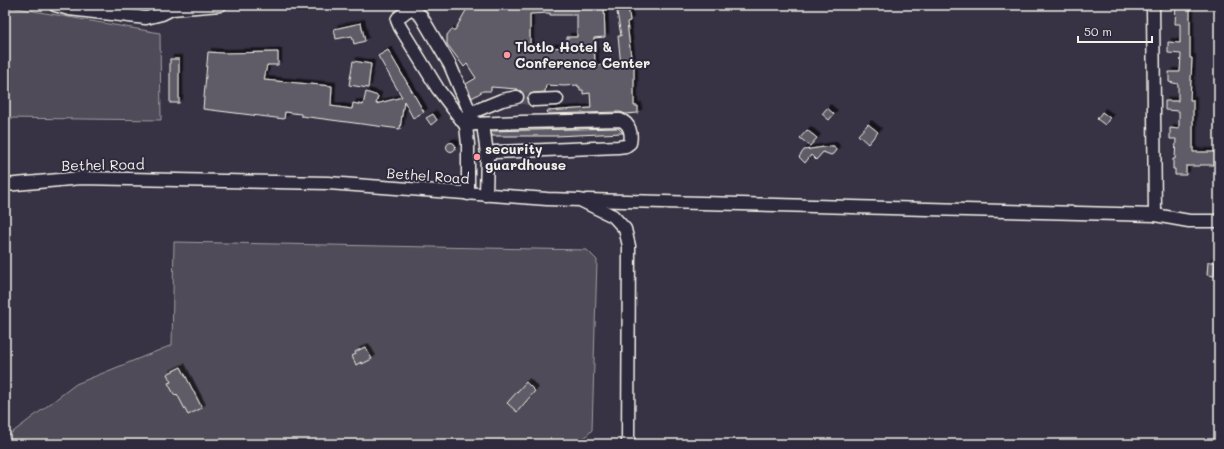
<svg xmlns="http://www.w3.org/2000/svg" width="1224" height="449" font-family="Mali,sans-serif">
	<defs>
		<filter id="shadow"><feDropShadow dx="3.5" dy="-3.5" stdDeviation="0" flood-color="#0009"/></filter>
	</defs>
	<rect width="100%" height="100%" fill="#373244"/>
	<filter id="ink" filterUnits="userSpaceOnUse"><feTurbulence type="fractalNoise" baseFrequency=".025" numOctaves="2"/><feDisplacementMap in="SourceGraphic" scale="8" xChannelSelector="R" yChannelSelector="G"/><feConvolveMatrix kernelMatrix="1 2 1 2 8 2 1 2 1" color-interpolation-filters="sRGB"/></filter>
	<g filter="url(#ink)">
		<g fill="#504b59" stroke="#a29ea0">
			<path d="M5 6 160 33 161 120 5 118Z"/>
			<path d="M174 242 587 250 597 260 592 430 579 444H5V438L76 384 172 345Z"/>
		</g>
		<g fill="#5f5c67" stroke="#f4f1e8" fill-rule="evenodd" filter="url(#shadow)">
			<path d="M469 5H604L605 37 594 38 595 65 621 66 618 36H621L616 6 628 5 630 21 627 22 632 66H634V106H638V113L626 114 620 112 548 114 547 111 591 108 590 93 583 94V90H580V87H578V85L564 86 546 85 545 92 534 93 530 94 527 100 528 104 522 102 524 99V95L522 92 517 90V89L491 87V91H483L472 98 466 84 476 78 467 64 464 67 447 44V35L451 30H455ZM550 13V15H577V37H567V47L530 49V14Z"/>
			<path d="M1176 5H1190V58H1192L1190 100H1193V152H1218L1219 153 1218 165H1200V166H1186V175H1175V169H1173V159H1175L1176 139H1170V128L1179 129V111L1165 110V101H1178V84L1169 82V72H1180L1181 54 1168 53V42L1180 43V24H1175Z"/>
			<path d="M361 23 365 41 354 44 352 36 336 39 334 29Z"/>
			<path d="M388 50 424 112 413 118 404 101 400 129 301 116V114L285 112 284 119 203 109 208 52 223 53 278 52V65H267L264 80 332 86 331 106 352 109 353 103 363 105 366 92 378 96 376 104 402 97 378 56Z"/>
			<rect x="170" y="59" width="9" height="44"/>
			<path d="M353 61 371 64 368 88 349 85Z"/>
			<path d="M827 108 834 114 829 120 822 114Z"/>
			<path d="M1102 112 1110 118 1105 125 1097 119Z"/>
			<path d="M433 114 437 120 431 125 426 118Z"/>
			<path d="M868 124 878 132 868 144 858 135Z"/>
			<path d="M618 128 623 133 555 136H492L491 131Z"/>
			<path d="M807 130 817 138 810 146 800 138Z"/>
			<circle cx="451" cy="147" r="4.5"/>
			<path d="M831 146H834L836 150 833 154 831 155 823 152 816 160 811 155 805 163 799 157 804 150Z"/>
			<path d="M1208 262H1215L1214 276 1207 275Z"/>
			<path d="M365 347 372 359 362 364 361 362 356 365 352 356 356 354 355 352Z"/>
			<path d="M181 367 202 408 188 415 177 394 175 396 168 383 171 382 167 374Z"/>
			<path d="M526 382 535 391 517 412 507 403Z"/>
		</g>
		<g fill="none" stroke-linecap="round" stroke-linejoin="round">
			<path stroke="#534f5d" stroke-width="12" stroke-dasharray="12 6" stroke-linecap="butt" d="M517 97 534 100"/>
			<defs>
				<g id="minor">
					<path d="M55 5 69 9 146 18 162 14 172 9 220 5"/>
					<path d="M1153 5 1155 215"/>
					<path d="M534 100 557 99"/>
					<path d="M470 113 502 100 517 97"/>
					<path d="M483 124 487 154"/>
					<path d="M466 126 438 89 400 27 397 20 398 18 408 10H413L421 16 450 65 475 124"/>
					<path d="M5 185 81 178 328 183 547 199 580 200 613 216 625 229 629 246 628 444"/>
					<path d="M468 194V144L466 126 475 124 522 122 620 120C630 123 632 134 630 143L626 146 618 147 495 152 487 154 486 195"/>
					<path d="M587 200 1155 215 1189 221H1219"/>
				</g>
			</defs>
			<use href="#minor" stroke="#f4f1e8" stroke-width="15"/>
			<use href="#minor" stroke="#2f2a3d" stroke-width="12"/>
		</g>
	</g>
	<g fill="#ff9aa2" stroke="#2f2a3d" stroke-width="1.5">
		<circle cx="507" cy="55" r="4"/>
		<circle cx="477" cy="157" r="4"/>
	</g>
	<g text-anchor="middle" stroke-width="4" stroke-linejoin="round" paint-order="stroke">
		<g font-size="14" font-weight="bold" fill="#f4f1e8" stroke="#2f2a3d" text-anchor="start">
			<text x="515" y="52">Tlotlo Hotel &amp;<tspan x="515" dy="16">Conference Center</tspan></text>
			<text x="485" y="154">security<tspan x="485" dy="16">guardhouse</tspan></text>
		</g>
		<g font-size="14" fill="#f4f1e8" stroke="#2f2a3d">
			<text transform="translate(103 165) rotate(-1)" y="5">Bethel Road</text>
			<text transform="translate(428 176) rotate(4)" y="5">Bethel Road</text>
		</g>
	</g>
	<rect width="1224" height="449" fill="none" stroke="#2f2a3d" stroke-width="20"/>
	<rect x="10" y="10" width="1204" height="429" fill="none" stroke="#f4f1e8" stroke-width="1.5" filter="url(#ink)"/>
	<path d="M1078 36v6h74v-6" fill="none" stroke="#f4f1e8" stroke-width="2"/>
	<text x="1084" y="36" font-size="12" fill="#f4f1e8" stroke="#2f2a3d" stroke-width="3" paint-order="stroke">50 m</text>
</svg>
